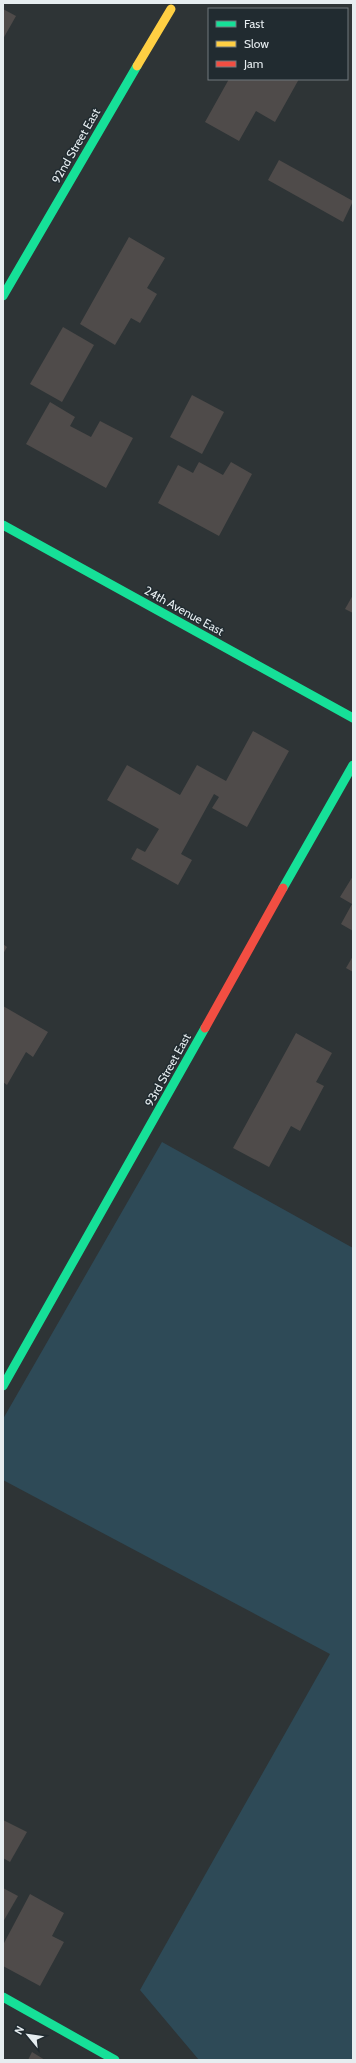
<svg xmlns="http://www.w3.org/2000/svg" width="356" height="2063" font-family="Cabin,sans-serif">
	<rect width="100%" height="100%" fill="#2e3436"/>
	<path fill="#2e4a57" d="M162 1142 353 1248V2060H199L140 1990 330 1654 3 1480V1419Z"/>
	<g fill="#4f4b4a">
		<path d="M3 9 16 16 3 39Z"/>
		<path d="M229 79H299L275 122 256 111 239 141 205 122Z"/>
		<path d="M279 160 353 201 343 222 268 180Z"/>
		<path d="M129 237 165 258 147 288 157 294 140 323 131 318 115 345 80 324Z"/>
		<path d="M63 327 94 345 62 402 30 384Z"/>
		<path d="M192 395 224 412 202 454 170 437Z"/>
		<path d="M50 402 75 417 70 426 91 437 100 421 133 438 106 488 26 444Z"/>
		<path d="M199 462 223 475 231 462 252 474 219 536 158 503 178 465 193 473Z"/>
		<path d="M353 595V613L345 609Z"/>
		<path d="M253 731 289 751 247 827 212 808 219 797 214 794 181 854 192 860 178 885 131 859 137 848 145 852 159 829 107 800 127 765 180 795 197 765 226 781Z"/>
		<path d="M353 876V931L341 924 352 904 340 897Z"/>
		<path d="M3 944 7 947 3 954Z"/>
		<path d="M353 956V972L346 968Z"/>
		<path d="M3 1006 48 1032 33 1057 26 1052 7 1085 3 1082Z"/>
		<path d="M296 1033 332 1053 316 1082 324 1086 300 1131 291 1126 269 1167 233 1148Z"/>
		<path d="M3 1820 27 1832 10 1862 3 1858Z"/>
		<path d="M3 1888 18 1896 3 1922Z"/>
		<path d="M30 1894 64 1913 52 1936 64 1942 40 1986 3 1966V1945Z"/>
		<path d="M32 2052 45 2060H28Z"/>
	</g>
	<g fill="none" stroke-linecap="round" stroke-linejoin="round">
		<g stroke="#16e098" stroke-width="9">
			<path d="M3 296 137 66"/>
			<path d="M3 525 353 718"/>
			<path d="M283 888 353 765"/>
			<path d="M3 1386 205 1028"/>
			<path d="M3 1997 115 2060"/>
		</g>
		<path stroke="#ffcf43" stroke-width="9" d="M137 66 171 9"/>
		<path stroke="#f24e42" stroke-width="9" d="M205 1028 283 888"/>
	</g>
	<g text-anchor="middle" stroke-width="3" stroke-linejoin="round" paint-order="stroke">
		<g font-size="12" fill="#e6edf0" stroke="#212b30">
			<text transform="translate(76 146) rotate(-60)" y="4">92nd Street East</text>
			<text transform="translate(184 611) rotate(29)" y="4">24th Avenue East</text>
			<text transform="translate(168 1070) rotate(-61)" y="4">93rd Street East</text>
		</g>
	</g>
	<rect width="356" height="2063" fill="none" stroke="#e6edf0" stroke-width="8"/>
	<rect x="208" y="8" width="140" height="72" fill="#212b30" stroke="#70797d"/>
	<rect x="216" y="21" width="20" height="6" fill="#16e098" stroke="#70797d"/>
	<text x="244" y="28" font-size="12" fill="#e6edf0">Fast</text>
	<rect x="216" y="41" width="20" height="6" fill="#ffcf43" stroke="#70797d"/>
	<text x="244" y="48" font-size="12" fill="#e6edf0">Slow</text>
	<rect x="216" y="61" width="20" height="6" fill="#f24e42" stroke="#70797d"/>
	<text x="244" y="68" font-size="12" fill="#e6edf0">Jam</text>
	<g transform="translate(28 2035) rotate(299)" stroke="#212b30" stroke-width="3" paint-order="stroke">
	<path d="M0-3L7 15L0 10L-7 15Z" fill="#e6edf0"/>
	<text y="-6" font-size="11" font-weight="bold" text-anchor="middle" fill="#e6edf0">N</text>
	</g>
</svg>
